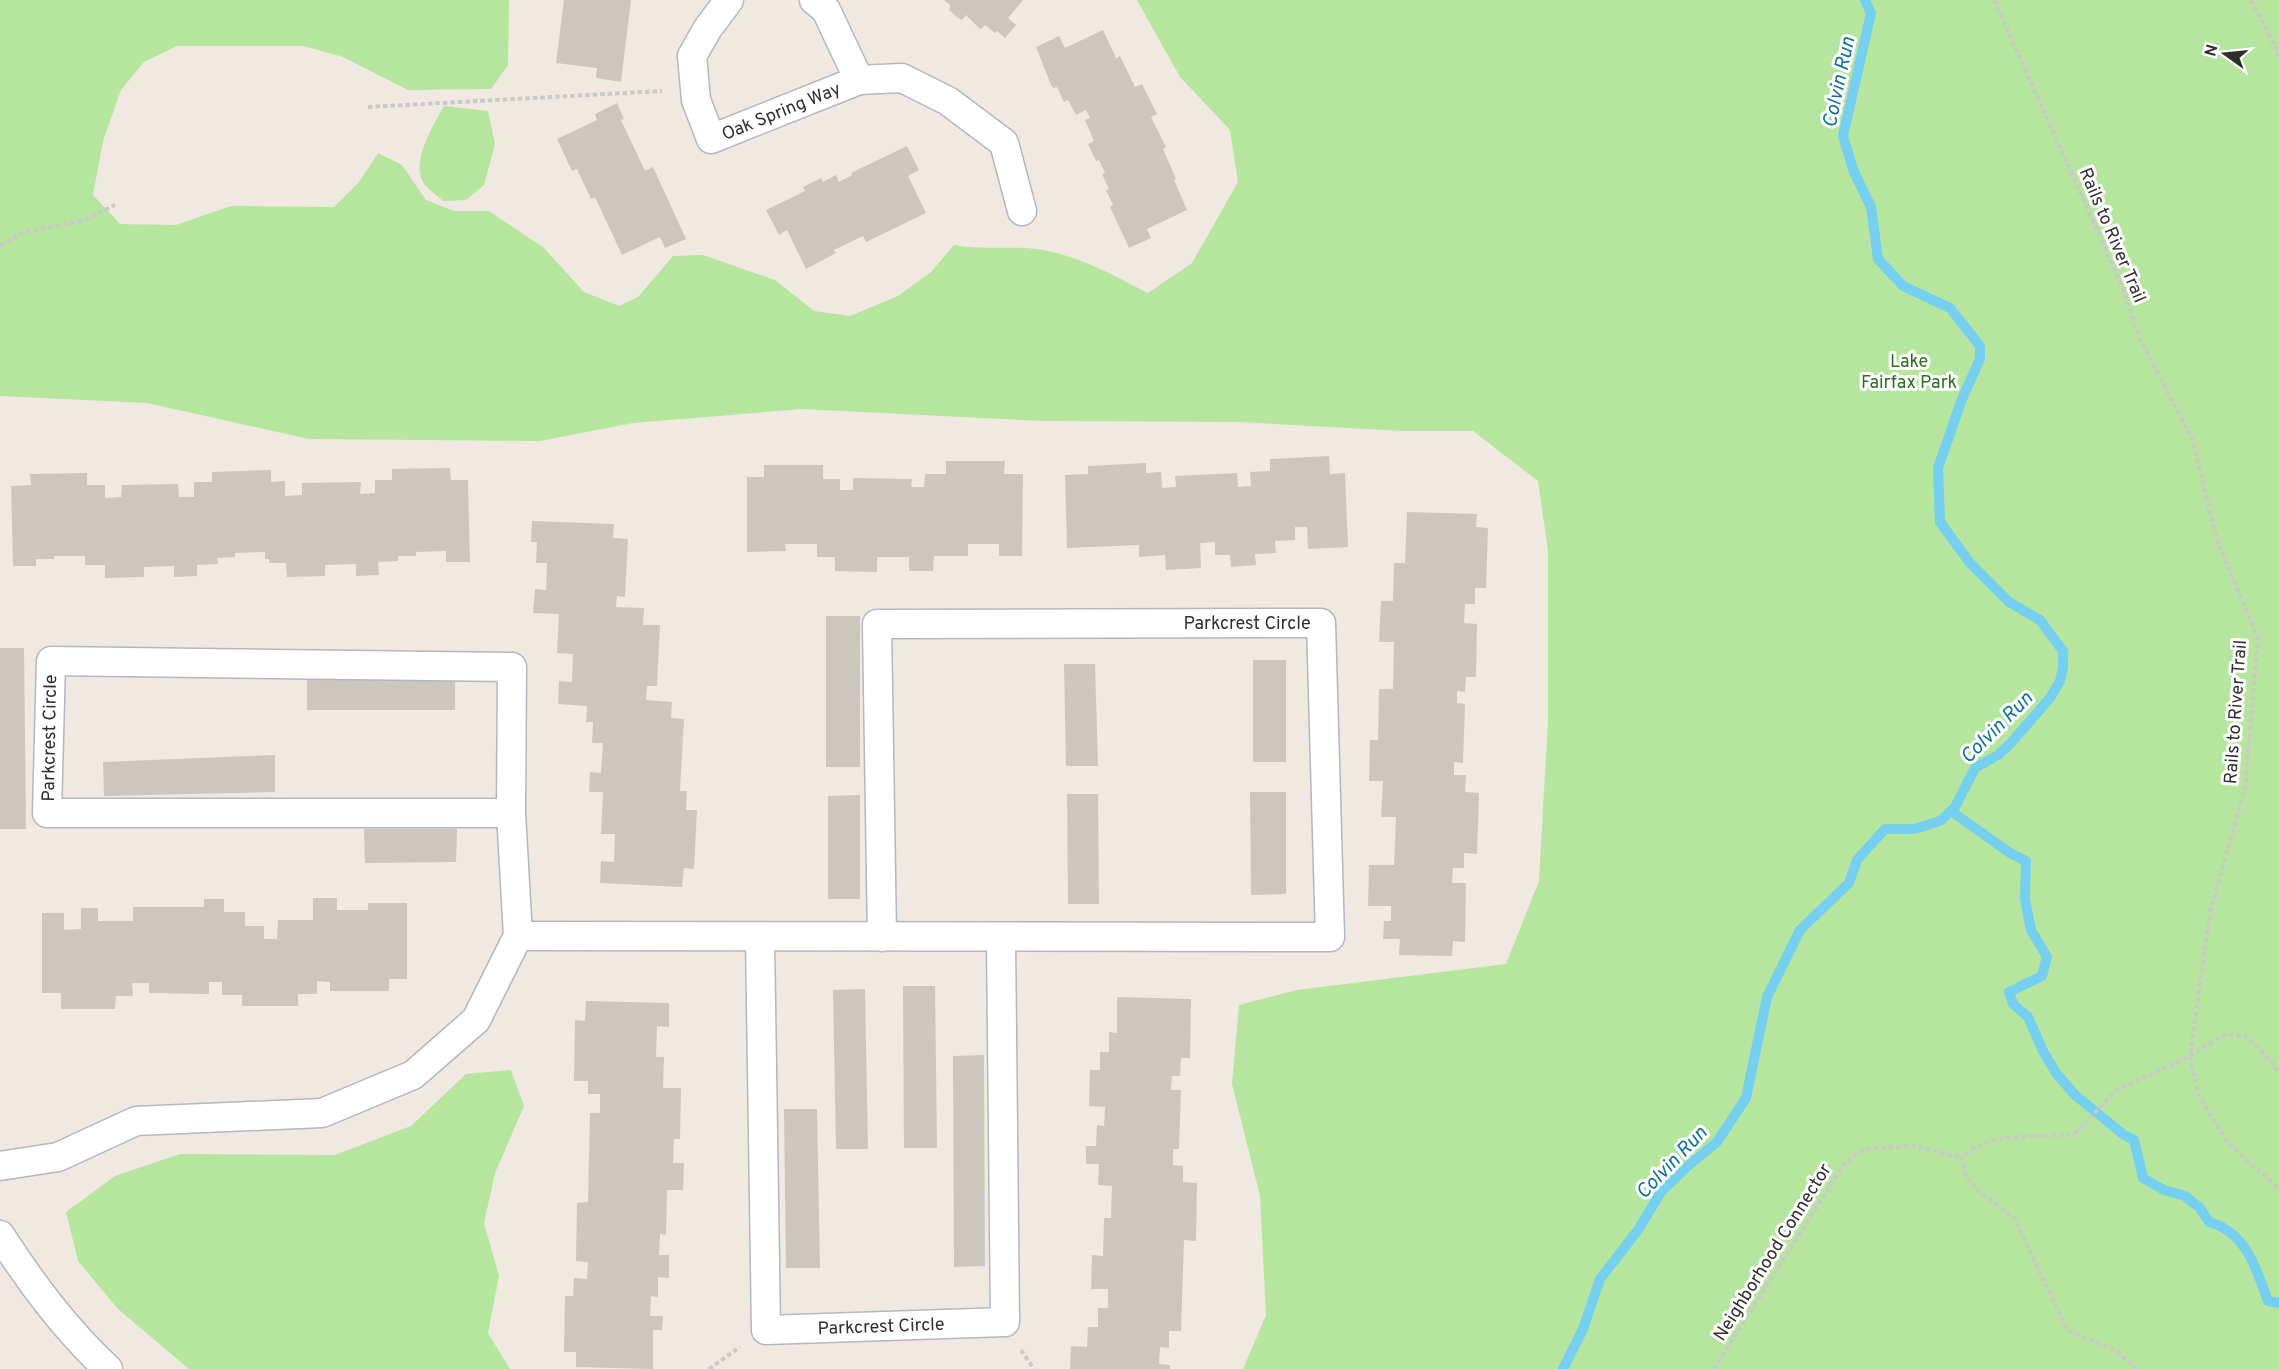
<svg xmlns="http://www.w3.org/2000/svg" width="2279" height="1369" font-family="Overpass,sans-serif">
	<rect width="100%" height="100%" fill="#efe9e1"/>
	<g fill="#b6e59e">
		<path d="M0 0H509L508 65 491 89 408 90 343 57 303 46H177L144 62 121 90 103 141 93 195 120 224 176 225 231 206 334 207 359 182 378 153 402 165 426 200 454 211H489L544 248 584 292 619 306 638 297 673 256 703 255 775 280 814 311 850 316 898 296 931 272 954 245C982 250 1009 246 1037 249 1078 255 1112 275 1148 293L1192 263 1238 182 1230 130 1180 77 1137 0H2279V1369H1243L1266 1315 1260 1196 1232 1084 1239 1005 1297 990 1506 964 1539 881 1548 721V551L1538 481 1473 431H1402L1239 422 1042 421 802 409 633 423 540 441 309 439 147 403 0 396Z"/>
		<path d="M444 106 488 111 495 144 484 185 466 200 443 201C438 196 430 191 425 185 409 164 433 126 444 106Z"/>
		<path d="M511 1070 524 1106 495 1173 484 1223 499 1276 488 1333 510 1369H189L118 1309 78 1261 66 1212 115 1176 180 1154 335 1155 411 1126 466 1074Z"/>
	</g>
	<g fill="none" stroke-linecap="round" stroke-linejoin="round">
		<g stroke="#75cff0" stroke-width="10">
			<path d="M1951 811 2010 853 2026 861 2025 899 2031 930 2047 957 2042 976 2009 992 2013 1004 2028 1017 2043 1051 2056 1073 2075 1095 2124 1135 2134 1140 2143 1178 2164 1190 2185 1196 2200 1208 2209 1222C2246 1232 2256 1268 2268 1301L2279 1303"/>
			<path d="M1563 1369 1583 1329 1600 1279 1638 1230 1661 1192 1689 1165 1717 1142 1746 1098 1767 997 1800 930 1849 883 1857 860 1885 829H1914L1940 821 1951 811 1955 807 1975 768 1998 755 2010 744 2050 698 2060 681 2063 668V651L2040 620 2009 602 1970 563 1940 522 1938 468 1962 399 1980 359V346L1950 308 1903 286 1878 259 1871 207 1854 172 1843 136 1871 13 1865 0"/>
		</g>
	</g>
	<g fill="#cbc7bf">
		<path d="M564 0H631L621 82 596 78 597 68 556 63Z"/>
		<path d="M944 0H1023L1008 18 1016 25 1005 38 997 31 995 33 985 25 981 29 979 28 966 15 962 20 958 18 949 10 950 5Z"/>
		<path d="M1103 30 1116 58 1120 56 1135 87 1142 84 1157 114 1151 117 1166 147 1163 149 1176 179 1174 180 1187 210 1147 229 1151 238 1129 248 1110 207 1113 205 1106 190 1109 189 1102 174 1105 173 1099 160 1096 161 1088 144 1094 141 1085 120 1090 118 1086 110 1076 115 1068 100 1064 102 1057 87 1054 88 1051 85 1036 47 1059 36 1065 48Z"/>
		<path d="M617 103 624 119 621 120 645 171 653 167 686 239 665 248 660 237 622 255 595 197 591 199 577 169 572 171 557 139 597 120 595 114Z"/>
		<path d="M907 146 919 170 908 176 926 213 866 242 863 236 834 250 836 253 806 269 787 230 779 235 766 210 805 191 803 187 821 178 823 182 836 175 839 182 852 175 851 173Z"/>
		<path d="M1329 456 1330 474 1345 473 1348 547 1308 549 1307 527H1295V540L1275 541 1276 553 1255 554 1256 565 1231 567 1230 555H1215V542L1200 543 1201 568 1166 570 1165 555 1139 557V545L1067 548 1065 475 1088 474V466L1146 463V473L1161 472 1162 488 1176 487 1175 476 1237 473 1238 487 1251 486 1250 472 1270 471V459Z"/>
		<path d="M946 461H1005L1004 474H1023L1022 556H999V544H968V556H934L933 571H909V557H877V572L835 571V557H817V544H785L786 551 747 552V477H764V465H823V479H840V490H853V478L912 479 911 487H924L925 474H946Z"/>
		<path d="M450 468 451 480H468L470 562H446V551L416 552V556H398V561L378 562 379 575 356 576V564L325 565V576L287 577 286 563H269V559H265V552L235 553V557L217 558 218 564 197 565V576L174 577V566L144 567V577L105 578V565H85V556H54V559H36V566H13L11 486 31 485 30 474 87 473V485H105V498L121 497 122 485 178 484 179 497H194V482H212V472L271 470V482L285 481V496L302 495V483L361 482 360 494 375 493V480H392V469Z"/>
		<path d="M1407 512 1477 514 1476 527 1488 528 1486 588H1475V604H1465L1464 623 1477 624 1476 677H1466L1465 692 1457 691V703L1465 704 1463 763 1454 762V775H1466L1465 792 1479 793 1477 854 1464 853V868H1453L1452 883H1466L1465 942 1453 941 1452 956 1399 955 1400 939H1383L1384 921H1391V906H1368L1369 865H1394L1396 817H1381L1383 781H1369L1370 740H1378L1379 689H1393L1394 642H1379L1381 601H1393L1394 563H1405Z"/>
		<path d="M532 521 614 524 613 538 628 539 625 597 617 596 616 607 644 608 643 625H660L657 686H647L646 700 672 702 671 718 684 719 680 791H687L686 810H697L694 869 684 868 682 887 600 883 601 861 614 862 615 834H601L603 792H589L590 772 601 773 603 743H592L593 722H586L587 706 558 704 559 681 572 682 573 654 557 653 559 614 533 613 535 589 546 590 547 563H536L537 542H531Z"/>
		<rect x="826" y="616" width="34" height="151"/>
		<path d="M0 648H24L26 829H0Z"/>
		<rect x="1253" y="660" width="33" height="102"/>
		<path d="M1064 664H1095L1098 766H1066Z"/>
		<rect x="307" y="678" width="148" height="32"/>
		<path d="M275 755V792L104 796 103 762Z"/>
		<path d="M1250 792H1286V894L1251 895Z"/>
		<path d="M1067 794H1098L1099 904H1068Z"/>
		<path d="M860 795V899H828V796Z"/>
		<path d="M364 829H457L456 862 365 863Z"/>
		<path d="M313 898H337V910H368V903H407V979H389V991H330V982L317 981V994H298V1006H242V995H222V982H209V994L149 993V983H132L133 996H116L115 1009H61V993H42V913H64V930L81 929V908H98V921H133V907H204V899H224V912H245V926H264V939H277L278 920H313Z"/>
		<path d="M903 986H935L937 1148H904Z"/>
		<path d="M865 989 868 1149H836L833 990Z"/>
		<path d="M1117 997 1191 999 1190 1058H1181L1180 1076H1172L1171 1090H1181L1179 1149H1173V1165L1183 1166V1182L1197 1183 1196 1241 1184 1240 1181 1331H1169V1348L1160 1347 1159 1364 1170 1365V1369H1070L1071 1346 1087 1347 1088 1327H1098V1308H1108V1289H1091L1092 1255 1103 1256 1104 1218H1111L1112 1186 1098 1185 1099 1164H1086V1146H1096L1097 1125 1104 1126 1105 1107 1089 1106 1090 1070H1100V1052H1109V1032L1117 1033Z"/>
		<path d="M586 1001 669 1003V1027L657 1026 656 1057H664L663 1088H681L680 1139H674L673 1163H684L683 1190H667L666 1235 660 1234 659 1255H669V1278L658 1277V1297L651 1296 650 1316H663L662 1330H653V1369L576 1367V1352H564L565 1296H573L574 1278 587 1279 588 1262 576 1261 577 1203 588 1202 590 1113H600V1094H588V1081H574L575 1020 585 1021Z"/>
		<path d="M984 1055 985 1266 954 1267 953 1056Z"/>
		<path d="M784 1109H817L820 1268H786Z"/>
	</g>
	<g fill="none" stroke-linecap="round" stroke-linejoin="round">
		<defs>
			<g id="street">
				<path d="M729 0 708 28 692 56 696 100 711 139 859 80"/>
				<path d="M814 0 826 10 859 80 902 78 948 101 1004 143 1022 211"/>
				<path d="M518 936 1330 937 1321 623 877 624 882 937"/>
				<path d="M760 937 766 1330 1005 1322 1001 938"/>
				<path d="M0 1166 58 1157 136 1121 322 1113 413 1075 476 1020 518 936 511 813H47L51 661 512 667 511 813"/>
				<path d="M0 1235C32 1284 65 1329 108 1369"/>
			</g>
		</defs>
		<use href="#street" stroke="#b4b7c1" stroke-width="31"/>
		<g stroke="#c9c9c9" stroke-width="4" stroke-dasharray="4.5 3" stroke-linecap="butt">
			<path d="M1994 0 2122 286 2139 337 2192 439 2217 540 2258 639 2245 787 2210 912 2190 1056 2198 1094 2227 1142 2279 1189"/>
			<path d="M2251 0 2272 40 2279 57"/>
			<path d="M368 107 662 91"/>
			<path d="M0 246 21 233 85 220 115 205"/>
			<path d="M1021 1350 1034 1369"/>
			<path d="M709 1369 740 1347"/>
			<path d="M1714 1369 1844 1164 1858 1152 1873 1148 1916 1146 1962 1158"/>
			<path d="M2137 1369 2117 1351 2067 1330 2015 1219 1977 1190 1966 1176 1962 1158C1985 1131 2040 1137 2073 1135L2117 1090 2190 1056 2226 1034 2245 1036 2260 1049 2279 1072"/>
		</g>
		<use href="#street" stroke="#fff" stroke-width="28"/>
	</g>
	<g text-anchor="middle" stroke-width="6" stroke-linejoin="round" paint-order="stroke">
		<g font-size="18" fill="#2e2e2e" stroke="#fff">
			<text transform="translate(781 111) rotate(-22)" y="6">Oak Spring Way</text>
			<text transform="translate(2113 235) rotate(67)" y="6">Rails to River Trail</text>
			<text x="1247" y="629">Parkcrest Circle</text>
			<text transform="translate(2235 712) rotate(-86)" y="6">Rails to River Trail</text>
			<text transform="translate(49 738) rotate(-89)" y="6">Parkcrest Circle</text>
			<text transform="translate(1772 1252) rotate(-58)" y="6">Neighborhood Connector</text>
			<text transform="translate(881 1326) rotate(-2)" y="6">Parkcrest Circle</text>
		</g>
		<g font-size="18" fill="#2c6e1b" stroke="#fff">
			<text x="1909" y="367">Lake<tspan x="1909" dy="21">Fairfax Park</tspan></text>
		</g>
		<g font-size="20" font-style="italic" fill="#0d6fa3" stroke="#fff">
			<text transform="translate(1838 82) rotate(-78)" y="7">Colvin Run</text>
			<text transform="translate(1996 727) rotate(-45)" y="7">Colvin Run</text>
			<text transform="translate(1671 1162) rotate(-46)" y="7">Colvin Run</text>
		</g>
	</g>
	<g transform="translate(2225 54) rotate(285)" stroke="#ffffff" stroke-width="4.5" paint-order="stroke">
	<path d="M0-4.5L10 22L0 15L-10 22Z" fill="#2e2e2e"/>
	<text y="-9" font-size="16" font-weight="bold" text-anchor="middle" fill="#2e2e2e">N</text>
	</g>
</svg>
